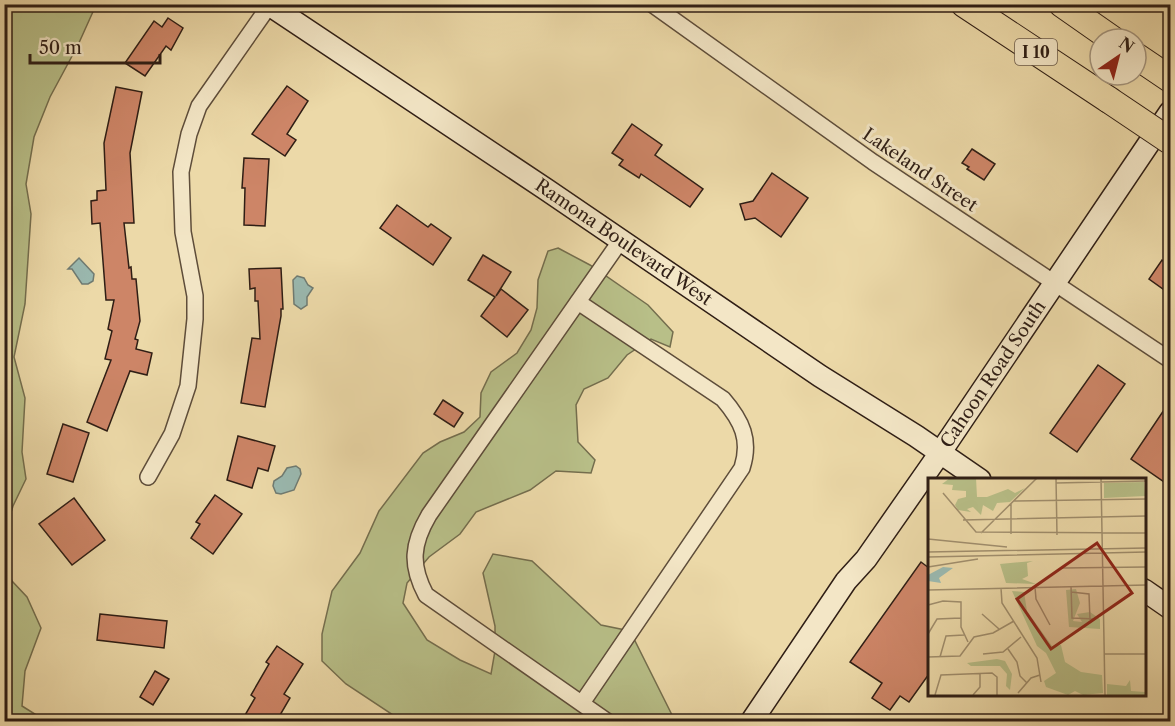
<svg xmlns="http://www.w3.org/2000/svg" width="1175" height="726" font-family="'Libre Caslon Text',serif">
	<rect width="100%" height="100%" fill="#ecd9a8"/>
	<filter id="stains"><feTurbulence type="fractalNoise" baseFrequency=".00333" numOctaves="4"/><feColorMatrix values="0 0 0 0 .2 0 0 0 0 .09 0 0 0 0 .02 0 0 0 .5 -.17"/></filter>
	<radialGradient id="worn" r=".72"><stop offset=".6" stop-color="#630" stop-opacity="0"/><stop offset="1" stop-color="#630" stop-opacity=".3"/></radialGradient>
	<g fill="#b8bf88" stroke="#746e4e" stroke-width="1.5">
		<path d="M5 4 96 5 78 45 50 97 34 137 26 184 31 214 25 304 14 357 25 398 22 452 26 479 13 506 5 532Z"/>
		<path d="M558 248 590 265 648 305 673 332 670 347 651 339 627 355 608 378 584 389 576 405 578 442 595 460 591 473 556 471 530 490 476 512 460 534 429 557 407 583 403 603 427 640 460 660 491 674 495 651V626L483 573 493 554 532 561 601 625 630 631 675 721H402L346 684 322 661V634L332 591 360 553 379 511 423 453 440 442 464 432 480 417 481 393 491 372 517 353 531 330 537 308 538 280 548 251Z"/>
		<path d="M4 562 12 581 27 597 41 628 25 671 22 706 46 721H5Z"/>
	</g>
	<g fill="#9ab9b0" stroke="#6f7b72" stroke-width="1.5">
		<path d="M79 258 94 274 93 281 88 284H82L72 269H68Z"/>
		<path d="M297 276 304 278 308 285 313 288 307 297V305L301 309 294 304 293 280Z"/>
		<path d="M296 466 300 469 301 474 294 490 281 494 276 493 273 486 274 481 282 476 287 468Z"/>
	</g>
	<g fill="#cd8567" stroke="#2f1e15" stroke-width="1.5">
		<path d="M168 18 183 28 171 50 166 46 145 76 125 63 154 21 162 27Z"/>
		<path d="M287 86 308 101 287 134 296 140 285 156 252 134Z"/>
		<path d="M116 87 142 92 130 153 134 223H124L129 268 131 267 132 279H136L140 321 135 339 138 340 136 349 152 353 147 375 130 371 107 431 87 422 111 360 105 359 112 331 108 329 114 300H106L100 223 92 224 91 201 97 200V191L106 190 104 143Z"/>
		<path d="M632 124 662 145 655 155 703 189 690 207 641 174 639 178 619 165 623 160 612 153Z"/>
		<path d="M972 149 995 164 984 180 967 169 969 167 962 163Z"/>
		<path d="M244 158 269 159 265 226 244 225 245 188H242Z"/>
		<path d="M772 173 808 198 781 237 755 218 745 220 740 204 753 201Z"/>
		<path d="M397 205 428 227 431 224 451 238 433 265 380 228Z"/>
		<path d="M483 255 511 272 496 296 501 289 528 310 507 337 481 316 495 297 468 280Z"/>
		<path d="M1162 260 1170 266V294L1149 279Z"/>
		<path d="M281 268 283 309H281V316L265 407 241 403 252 338 260 339 258 301H255V288L250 289 249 269Z"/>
		<path d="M1098 365 1125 384 1077 452 1050 433Z"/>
		<path d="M443 400 463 413 454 427 434 414Z"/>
		<path d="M1170 401V486L1131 459Z"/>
		<path d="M63 424 89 433 73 482 47 474Z"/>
		<path d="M238 436 275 446 268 471 258 468 252 488 227 480Z"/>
		<path d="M215 495 242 514 213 554 191 538 200 524 196 522Z"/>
		<path d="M74 498 105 540 72 565 39 524Z"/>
		<path d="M921 562 929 568V674L909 702 900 696 890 710 872 698 882 683 850 662Z"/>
		<path d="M100 614 167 621 164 648 97 640Z"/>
		<path d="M277 646 303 664 284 694 290 698 276 722H241L255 698 251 695 269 664 266 662Z"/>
		<path d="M155 671 169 679 153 705 140 697Z"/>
	</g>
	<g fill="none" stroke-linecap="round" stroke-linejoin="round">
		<defs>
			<g id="street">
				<path d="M653 5 873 162 1170 360"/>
				<path d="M578 302 723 399C742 421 751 440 742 468L582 703"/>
				<path d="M148 477 172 434 188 386 195 319V296L183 232 181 172 189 134 199 106 269 6"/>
				<path d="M608 722 426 595C410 565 412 544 429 515L621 240"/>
			</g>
			<g id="secondary">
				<path id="s1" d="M268 4 547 190 820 376 916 436 980 480"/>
				<path d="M1144 590 1170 608"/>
				<path id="s2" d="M751 722 846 581 866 559 940 453 1170 112"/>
			</g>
			<g id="highway">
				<path d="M964 4 1109 100"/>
				<path d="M1062 4 1112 39"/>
				<path d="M1136 56 1170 79"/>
			</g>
		</defs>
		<use href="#street" stroke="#5e4d3a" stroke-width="18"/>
		<use href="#secondary" stroke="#2f1e15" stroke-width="24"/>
		<use href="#highway" stroke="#2f1e15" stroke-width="28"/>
		<use href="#street" stroke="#f3e6c6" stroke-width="15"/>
		<use href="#secondary" stroke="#f3e6c6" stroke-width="21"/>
		<use href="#highway" stroke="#ecd9a8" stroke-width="26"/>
		<defs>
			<path id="highway-bridge" d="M1109 100 1170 141"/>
		</defs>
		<use href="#highway-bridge" stroke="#2f1e15" stroke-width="28" stroke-linecap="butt"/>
		<use href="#highway-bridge" stroke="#ecd9a8" stroke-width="26"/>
	</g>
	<g text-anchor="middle" stroke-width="6" stroke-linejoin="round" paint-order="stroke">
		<rect fill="#f3e6c6" stroke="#6a5a4a" stroke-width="1.5" x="1015" y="39" width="42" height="26" rx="4.5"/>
		<g font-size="16" font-weight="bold" fill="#2f1e15">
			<text x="1036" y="58">I 10</text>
		</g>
		<g font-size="18" fill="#2f1e15" stroke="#f3e6c6">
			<text transform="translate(920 170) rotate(34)" y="6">Lakeland Street</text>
			<text dy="6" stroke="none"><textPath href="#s1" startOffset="428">Ramona Boulevard West</textPath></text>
			<text dy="6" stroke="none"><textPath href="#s2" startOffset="424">Cahoon Road South</textPath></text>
		</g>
	</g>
	<g transform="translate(928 478)">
		<rect width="218" height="218" fill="#ecd9a8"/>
		<path d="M22 0H48L49 19H59L80 11 87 15 97 10 82 24 69 25 65 33 55 27 53 37 45 29 39 31 43 34 30 32 27 27 30 21 38 19V13L24 12 25 7 14 6ZM176 5 216 4 217 18 176 20ZM105 83 99 85 100 98 94 101 108 106 78 105 72 86ZM148 111 152 125 145 143 154 144 149 136 162 134 172 141V151L141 149 138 112ZM84 113 96 114 99 133 124 168 133 167 137 184 153 194 174 197 175 215 155 217 147 213 140 217 118 209 116 203 128 195 118 175 109 168ZM69 181 77 183 84 196 82 212 78 208 79 196 72 188H43L39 185ZM202 202 203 213 217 214V217H179V206L198 208Z" fill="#b8bf88"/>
		<path d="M15 89 25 90 11 100 13 105 0 103V97Z" fill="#9ab9b0"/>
		<path fill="none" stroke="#a08e6d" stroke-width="1.5" d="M128 0 129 57M173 0 177 217M128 5 218 3M15 15 48 54 218 55M86 23 218 21M83 25V56M35 42 218 38M53 55 109 0M0 61 79 69M0 74 218 70M0 79 218 74M0 89 50 81M134 90 218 89M143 108 144 140 168 141M107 109 108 121 122 147M73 110 74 125 109 180 113 204M0 112 218 107M143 114 161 116 162 142M0 127 15 123 33 124V149L40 164M54 136 71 151M0 156 9 141 33 140M80 171 89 184 92 198 99 205M55 176 75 174 93 159M176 176H218M0 179 32 178 46 159 65 155 86 143M12 179 18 158 36 157M90 215 103 200 112 197M7 217 13 197 64 195 69 199V217M45 217 52 209V195"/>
		<path fill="#8f2418" fill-opacity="0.15" stroke="#8f2418" stroke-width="3" d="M169 65 204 115 123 171 89 121Z"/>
		<rect width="218" height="218" fill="none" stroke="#2f1e15" stroke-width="3"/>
	</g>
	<rect width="1175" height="726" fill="none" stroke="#ecd9a8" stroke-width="24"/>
	<rect x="6" y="6" width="1163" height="714" fill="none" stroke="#2f1e15" stroke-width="3"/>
	<rect x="12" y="12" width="1151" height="702" fill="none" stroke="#2f1e15" stroke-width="1.5"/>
	<g transform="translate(1118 57) rotate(35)"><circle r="28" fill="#f3e6c6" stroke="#a5967f" stroke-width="1.5"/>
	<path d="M0-4.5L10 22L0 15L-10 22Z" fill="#8f2418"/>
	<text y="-9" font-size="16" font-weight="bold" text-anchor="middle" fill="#2f1e15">N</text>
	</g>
	<path d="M30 54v9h130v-9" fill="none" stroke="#2f1e15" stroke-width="3"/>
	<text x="39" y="54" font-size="18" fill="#2f1e15" stroke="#f3e6c6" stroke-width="4.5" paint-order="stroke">50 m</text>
	<rect width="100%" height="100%" filter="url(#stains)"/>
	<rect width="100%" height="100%" fill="url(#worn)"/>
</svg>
